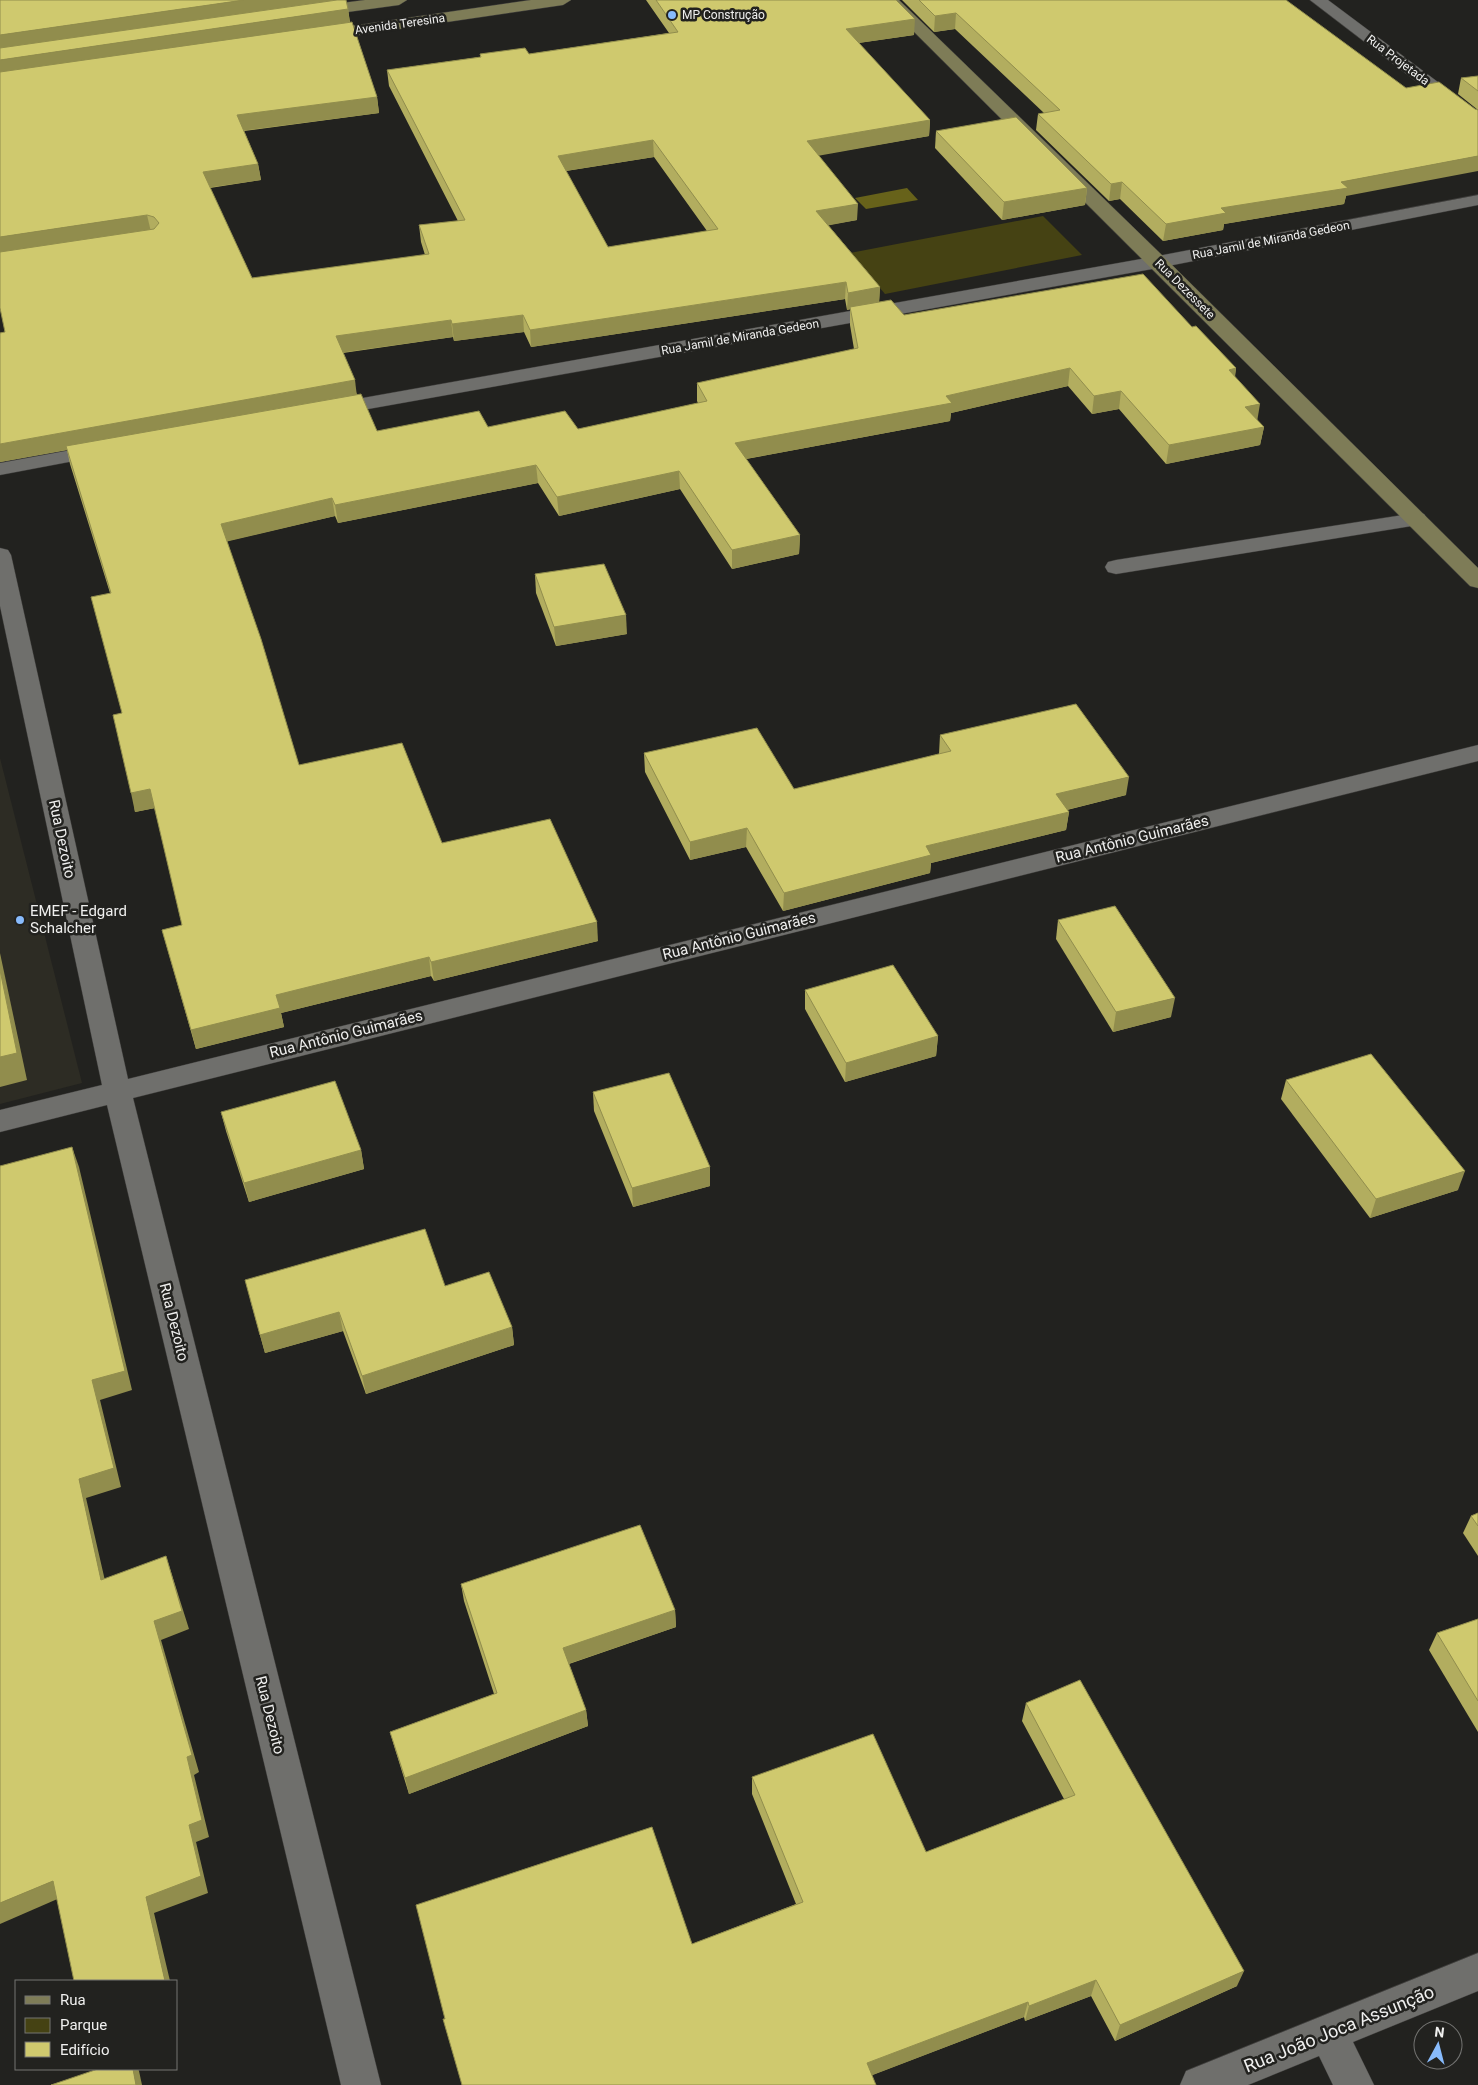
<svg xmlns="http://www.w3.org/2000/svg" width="1478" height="2085" font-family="Roboto,sans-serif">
	<rect width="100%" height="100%" fill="#22221f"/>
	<path fill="#2d2c24" d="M0 758 82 1083 0 1104Z"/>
	<path fill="#454213" d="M1043 216 1082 255 885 294 850 253Z"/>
	<path fill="#67621a" d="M907 188 918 200 866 209 855 198Z"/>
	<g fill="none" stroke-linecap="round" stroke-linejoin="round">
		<defs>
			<path id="lane" d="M1416 513 1424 514 1427 519 1424 524 1116 574 1108 572 1105 567 1108 562 1116 560Z"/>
			<g id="street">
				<path d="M1310 0H1328L1478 112V125L1472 124Z"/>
				<path d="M1478 195V205L1158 268 329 416 322 414 319 410 322 406 329 404 1158 256Z"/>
				<path d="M104 444 111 446 114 450 111 454 0 475V463Z"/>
				<path d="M0 548 8 550 11 555 128 1079 1478 745V761L133 1098 381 2085H341L107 1105 0 1132V1110L102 1085 0 606Z"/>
				<path d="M1478 1953V1991L1353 2042 1374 2085H1333L1319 2056 1248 2085H1180L1186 2071Z"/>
			</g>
			<g id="secondary">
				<path d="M365 0H407L399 5 311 17 303 12 311 7Z"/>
				<path d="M531 0H571L563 5 318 41 310 36 318 31Z"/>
				<path d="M882 0H899L1165 258 1478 568V588L1470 586Z"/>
			</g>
		</defs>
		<use href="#lane" stroke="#3e3d3b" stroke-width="1"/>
		<use href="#street" stroke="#3e3d3b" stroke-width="1"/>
		<use href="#secondary" stroke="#3e3d3b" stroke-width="1"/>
		<use href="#lane" fill="#6f6f6c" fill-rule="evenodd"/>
		<use href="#street" fill="#6f6f6c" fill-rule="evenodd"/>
		<use href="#secondary" fill="#7e7c57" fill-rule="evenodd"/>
	</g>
	<g fill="#b2ad5f" fill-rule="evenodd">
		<path d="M646 0H896L914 35 858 43 930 120 929 136 818 155 857 220 828 225 880 287 879 302 904 315 1192 327 1236 368 1235 377 1257 420 1264 427 1260 445 1166 464 1119 409 1092 414 1068 386 951 413 950 421 746 459 800 535 799 554 732 569 680 489 559 516 538 483 338 523 335 516 227 541 299 765 442 843 598 941 434 981 431 976 281 1013 284 1027 196 1049 162 930 182 925 155 808 135 812 122 713 110 593 70 464 67 450 0 462V333L5 332 348 9 350 22 377 97 379 113 244 131 258 164 261 180 210 188 252 278 425 255 421 242 419 225 458 221 389 86 387 70 480 57V54H529L669 33ZM654 157 707 231 608 247 566 171ZM845 299 847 310 850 309V325L854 349 697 383V401L698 403 578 429 488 427 377 431 357 395 343 353 453 337 454 341 524 332 531 347Z"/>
		<path d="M902 0H1286L1346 196 1344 204 1224 224 1223 230 1163 241 1120 199 1109 201 1036 130 1038 114 1044 113 955 29 934 32Z"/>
		<path d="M1478 76V110L1458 94 1461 78Z"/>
		<path d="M936 131 1087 188 1085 205 1002 220 935 148Z"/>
		<path d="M535 574 627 634 556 646 536 593Z"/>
		<path d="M940 735 1126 795 1067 810 1069 812 1066 830 931 863 930 873 783 911 746 847 690 860 645 772 644 753 794 789 939 754Z"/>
		<path d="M1058 920 1171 1017 1113 1032 1056 939Z"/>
		<path d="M805 990 938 1036 936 1056 845 1082 805 1009Z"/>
		<path d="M1286 1080 1458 1190 1370 1218 1281 1099Z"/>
		<path d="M593 1092 710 1186 633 1207 594 1111Z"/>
		<path d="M221 1112 361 1150 364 1169 249 1202 226 1131Z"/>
		<path d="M445 1286 512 1327 514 1345 366 1394 343 1331 265 1353 250 1299Z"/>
		<path d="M1478 1513V1556L1463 1533 1471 1516Z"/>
		<path d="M461 1584 675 1610 676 1627 569 1664 586 1710 588 1726 409 1794 395 1749 390 1732 494 1694 464 1601Z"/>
		<path d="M1478 1619V1732L1429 1650 1437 1633Z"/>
		<path d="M1026 1703 1237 1986 1115 2041 1091 1996 1025 2021 1024 2017 872 2075 692 1944 796 1904 752 1794V1777L926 1852 1064 1799 1022 1721Z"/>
	</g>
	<g fill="#918d4d">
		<path d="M244 0H343L0 52V35Z"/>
		<path d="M348 9 350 24 0 77V60Z"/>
		<path d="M956 13 955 29 934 32 935 16Z"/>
		<path d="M915 19 914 35 845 45 846 29Z"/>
		<path d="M377 97 379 113 240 131 237 115Z"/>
		<path d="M930 120 929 136 806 158 807 141Z"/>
		<path d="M653 140 654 157 559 172 558 156Z"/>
		<path d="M1478 156V171L1346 196 1344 204 1224 224 1223 230 1163 241 1166 224 1221 208 1341 182Z"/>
		<path d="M258 164 261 180 206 188 203 172Z"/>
		<path d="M1122 182 1120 199 1109 201 1111 184Z"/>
		<path d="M1087 188 1085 205 1002 220 1004 202Z"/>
		<path d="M858 204 857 220 815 228 816 211Z"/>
		<path d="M147 215 151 232 0 254V237Z"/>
		<path d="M846 282 845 299 531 347 530 330Z"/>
		<path d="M880 287 879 304 847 310 848 293Z"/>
		<path d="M523 315 524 332 454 341 452 324Z"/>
		<path d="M451 320 453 337 339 353 336 336Z"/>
		<path d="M1070 368 1068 386 951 413 950 421 735 461V443L946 396Z"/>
		<path d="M1236 368 1233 386 1229 370Z"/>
		<path d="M355 380 357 397 0 462V444Z"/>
		<path d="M1121 391 1119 409 1092 414 1094 396Z"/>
		<path d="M1260 404 1257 422 1245 407Z"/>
		<path d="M1264 427 1260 445 1166 464 1169 445Z"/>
		<path d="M536 465 538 483 338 523 335 505Z"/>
		<path d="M679 471 680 489 559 516 557 497Z"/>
		<path d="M332 498 335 516 225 542 221 524Z"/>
		<path d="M800 535 799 554 732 569V550Z"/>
		<path d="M626 615 627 634 556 646 554 627Z"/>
		<path d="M1129 777 1126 795 1054 813 1056 794Z"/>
		<path d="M150 789 155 808 135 812 131 793Z"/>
		<path d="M1069 812 1066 830 931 863 930 873 783 911 784 893 926 846Z"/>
		<path d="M747 828 746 847 690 860V842Z"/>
		<path d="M597 922 598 941 434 981 431 962Z"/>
		<path d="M0 953 27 1080 0 1087Z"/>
		<path d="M429 957 431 976 281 1013 284 1027 196 1049 191 1030 276 995Z"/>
		<path d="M1175 998 1171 1017 1113 1032 1116 1012Z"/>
		<path d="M938 1036 936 1056 845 1082 846 1063Z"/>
		<path d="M72 1147 79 1167 132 1390 100 1400 121 1487 86 1498 109 1598 101 1580 79 1479 92 1380Z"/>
		<path d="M361 1150 364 1169 249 1202 244 1183Z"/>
		<path d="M710 1167V1186L633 1207 632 1188Z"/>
		<path d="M1465 1171 1458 1190 1370 1218 1376 1199Z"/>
		<path d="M339 1312 343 1331 265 1353 260 1335Z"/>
		<path d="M512 1327 514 1345 366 1394 362 1376Z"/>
		<path d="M166 1556 172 1575 189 1629 161 1640 199 1772 194 1775 209 1837 196 1842 208 1893 154 1913 170 1981H165L146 1897 189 1825 154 1621Z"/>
		<path d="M675 1610 676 1627 565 1665 563 1648Z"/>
		<path d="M586 1710 588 1726 409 1794 405 1778Z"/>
		<path d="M53 1881 62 1897 0 1924V1903Z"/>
		<path d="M1244 1971 1237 1986 1115 2041 1120 2025Z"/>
		<path d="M1096 1980 1091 1996 1025 2021 1029 2006Z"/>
		<path d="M1028 2002 1024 2017 865 2078 867 2063Z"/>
		<path d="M133 2069H138L139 2071 142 2085H136Z"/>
	</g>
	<g fill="#cfc96e" stroke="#918d4d" fill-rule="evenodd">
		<path d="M0 0H244L0 35Z"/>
		<path d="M337 0H346L348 9 0 60V48Z"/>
		<path d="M656 0H896L915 19 846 29 930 120 807 141 858 204 816 211 880 287 848 293 846 282 530 330 523 315 452 324 451 320 336 336 355 380 0 444V333L5 332 0 308V252L154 229 159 223 154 217 147 215 0 237V72L352 22 377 97 237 115 258 164 203 172 252 278 429 254 419 225 465 220 387 70 481 57 480 54 525 48 529 54 678 32ZM653 140 718 229 608 247 558 156Z"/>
		<path d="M919 0H1286L1406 88 1439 82 1475 109 1478 110V156L1341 182 1348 188 1221 208 1226 213 1166 224 1122 182 1111 184 1038 114 1060 110 956 13 935 16Z"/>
		<path d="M1478 76V91L1461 78Z"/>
		<path d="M1016 117 1087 188 1004 202 936 131Z"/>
		<path d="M1143 274 1192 327 1196 326 1236 368 1229 370 1260 404 1245 407 1264 427 1169 445 1121 391 1094 396 1070 368 946 396 952 403 735 443 800 535 732 550 679 471 557 497 536 465 335 505 332 498 221 524 261 639 299 765 402 743 442 843 550 819 597 922 431 962 429 957 276 995 280 1008 191 1030 162 930 182 925 150 789 131 793 113 715 122 713 91 597 111 593 66 446 361 394 377 431 479 411 488 427 565 411 578 429 707 401 697 383 858 348 850 307 891 300 904 315Z"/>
		<path d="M604 564 626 615 554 627 535 574Z"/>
		<path d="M1076 704 1129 777 1056 794 1069 812 926 846 931 855 784 893 747 828 690 842 644 753 757 728 794 789 951 751 940 735Z"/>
		<path d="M1115 906 1175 998 1116 1012 1058 920Z"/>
		<path d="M893 965 938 1036 846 1063 805 990Z"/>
		<path d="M0 970 17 1053 0 1057Z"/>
		<path d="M1371 1054 1465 1171 1376 1199 1286 1080Z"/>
		<path d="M669 1073 710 1167 632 1188 593 1092Z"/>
		<path d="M335 1081 361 1150 244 1183 221 1112Z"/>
		<path d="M72 1147 125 1371 92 1380 114 1468 79 1479 101 1580 166 1556 182 1611 154 1621 192 1755 187 1757 202 1820 189 1825 201 1876 146 1897 165 1981H74L53 1881 0 1903V1166Z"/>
		<path d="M425 1229 445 1286 489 1272 512 1327 362 1376 339 1312 260 1335 245 1280Z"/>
		<path d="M1478 1513V1526L1471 1516Z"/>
		<path d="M640 1525 675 1610 563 1648 586 1710 405 1778 390 1732 497 1693 461 1584Z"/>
		<path d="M1478 1619V1701L1437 1633Z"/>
		<path d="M1080 1680 1244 1971 1120 2025 1096 1980 1029 2006 1028 2002 867 2063 876 2085H462L443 2019H445L416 1905 652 1827 692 1944 803 1902 752 1777 873 1734 926 1852 1075 1795 1026 1703Z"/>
		<path d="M98 2069H133L136 2085H51Z"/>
	</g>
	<g fill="#88bbfc" stroke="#22221f" stroke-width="2">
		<circle cx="672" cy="15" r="5"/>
		<circle cx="20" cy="920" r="5"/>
	</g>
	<g text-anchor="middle" stroke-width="5" stroke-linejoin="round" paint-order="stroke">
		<g font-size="12" fill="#efefee" stroke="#22221f" text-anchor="start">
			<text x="682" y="19">MP Construção</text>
		</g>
		<g font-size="12" fill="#efefee" stroke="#22221f">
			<text transform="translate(400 24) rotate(-8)" y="4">Avenida Teresina</text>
			<text transform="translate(1398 60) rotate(37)" y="4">Rua Projetada</text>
			<text transform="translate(1271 240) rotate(-11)" y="4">Rua Jamil de Miranda Gedeon</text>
			<text transform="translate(1185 289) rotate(45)" y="4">Rua Dezessete</text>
			<text transform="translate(740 337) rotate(-10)" y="4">Rua Jamil de Miranda Gedeon</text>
		</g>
		<g font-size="15" fill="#efefee" stroke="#22221f">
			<text transform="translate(62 839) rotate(78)" y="5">Rua Dezoito</text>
			<text transform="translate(1132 839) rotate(-14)" y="5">Rua Antônio Guimarães</text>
			<text transform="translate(739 936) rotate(-14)" y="5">Rua Antônio Guimarães</text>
			<text transform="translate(346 1034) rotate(-14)" y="5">Rua Antônio Guimarães</text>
			<text transform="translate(174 1322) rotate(76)" y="5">Rua Dezoito</text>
			<text transform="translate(270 1715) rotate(76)" y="5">Rua Dezoito</text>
		</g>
		<g font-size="15" fill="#efefee" stroke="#22221f" text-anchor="start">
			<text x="30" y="916">EMEF - Edgard<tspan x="30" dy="17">Schalcher</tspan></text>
		</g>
		<g font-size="18" fill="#efefee" stroke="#22221f">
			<text transform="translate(1339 2029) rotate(-22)" y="6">Rua João Joca Assunção</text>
		</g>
	</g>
	<rect x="15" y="1980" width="162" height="90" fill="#22221f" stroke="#747472"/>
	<rect x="25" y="1996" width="25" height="8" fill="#7e7c57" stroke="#747472"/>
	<text x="60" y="2005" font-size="15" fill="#efefee">Rua</text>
	<rect x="25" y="2018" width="25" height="15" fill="#454213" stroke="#747472"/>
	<text x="60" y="2030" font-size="15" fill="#efefee">Parque</text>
	<rect x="25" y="2042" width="25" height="15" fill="#cfc96e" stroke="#747472"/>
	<text x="60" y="2055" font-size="15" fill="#efefee">Edifício</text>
	<g transform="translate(1438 2045) rotate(7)"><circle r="24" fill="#22221f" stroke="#747472"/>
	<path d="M0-4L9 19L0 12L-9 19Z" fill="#88bbfc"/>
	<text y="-8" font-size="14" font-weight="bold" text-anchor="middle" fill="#efefee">N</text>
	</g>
</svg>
